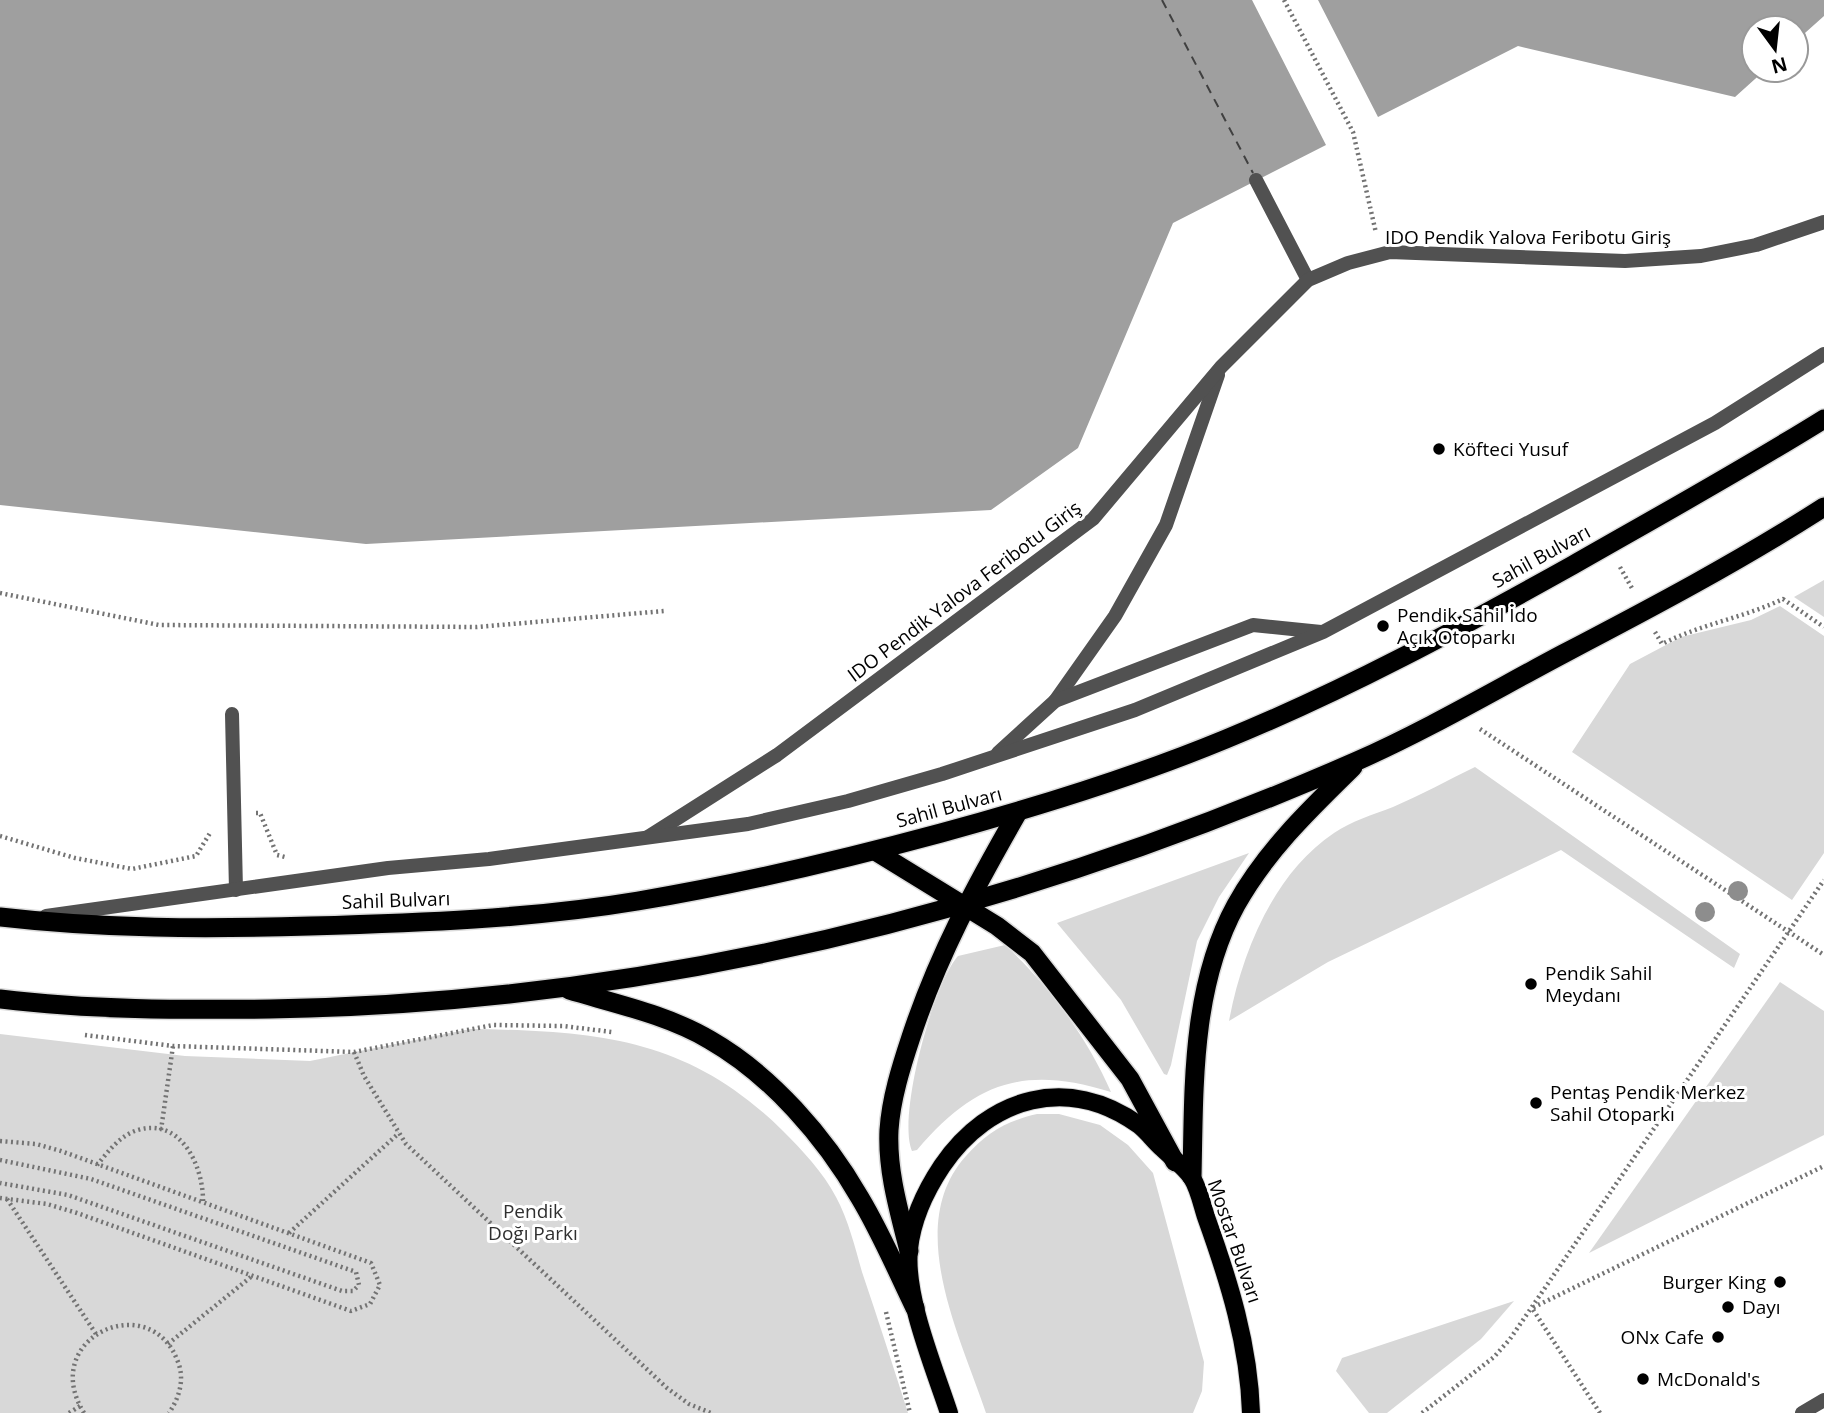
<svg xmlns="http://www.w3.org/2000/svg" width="1824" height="1413" font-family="'Open Sans',sans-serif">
	<rect width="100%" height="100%" fill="#fff"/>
	<g fill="#d8d8d8">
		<path d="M1824 580V617L1794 597Z"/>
		<path d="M1780 606 1824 636V853L1792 900 1572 752 1630 664 1681 637 1751 620Z"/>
		<path d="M1475 767 1740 954 1734 968 1561 850 1328 962 1229 1021C1242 952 1274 873 1334 833 1352 821 1372 815 1393 807 1421 795 1448 780 1475 767Z"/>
		<path d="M1249 853 1219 897 1197 941 1171 1065 1167 1075 1164 1074 1121 1000 1057 923Z"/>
		<path d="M1005 945C1048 984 1088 1039 1111 1092 1024 1065 975 1082 917 1150L912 1151C897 1117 933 984 958 956Z"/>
		<path d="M1780 982 1824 1011V1135L1589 1253Z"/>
		<path d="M470 1029C596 1031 688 1037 783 1131 802 1150 823 1172 836 1197 848 1219 855 1247 862 1272 878 1319 893 1366 908 1413H0V1034L185 1056 310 1061Z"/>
		<path d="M1037 1114H1059L1100 1125 1128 1145 1153 1173 1204 1362 1202 1391 1193 1413H986C961 1337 903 1226 966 1156 987 1132 1007 1121 1037 1114Z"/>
		<path d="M1514 1301 1481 1339 1387 1413H1369L1336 1371 1342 1358Z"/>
	</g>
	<g fill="#9f9f9f">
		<path d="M0 0H1252L1326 145 1173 223 1078 448 991 510 366 544 0 505Z"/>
		<path d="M1318 0H1824V16L1796 41V28H1754V70H1765L1735 97 1518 46 1378 117Z"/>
	</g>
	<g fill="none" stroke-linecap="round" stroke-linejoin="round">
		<path stroke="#404040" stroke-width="2" stroke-dasharray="9 7" stroke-linecap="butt" d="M1162 0 1253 173"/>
		<defs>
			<path id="primary" d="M949 1413C934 1367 904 1296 909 1249 912 1220 926 1190 942 1166 989 1097 1068 1074 1139 1125 1147 1131 1154 1141 1162 1148 1171 1157 1185 1167 1192 1178 1199 1189 1202 1205 1206 1217 1229 1281 1249 1345 1251 1413"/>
			<g id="trunk">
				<path d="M875 851 997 926 1032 953 1130 1079 1175 1162"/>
				<path d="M0 917C103 929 206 929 310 926 419 923 530 919 638 901 740 884 841 860 941 833 1037 807 1134 777 1226 739 1346 690 1460 628 1573 565 1657 517 1742 470 1824 419"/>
				<path d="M569 990C616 1004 668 1015 710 1040 771 1075 825 1137 860 1198 881 1233 897 1271 915 1308"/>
				<path d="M0 999C89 1010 181 1010 270 1009 650 1003 1010 913 1357 761 1427 730 1495 690 1563 654 1651 608 1740 561 1824 507"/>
				<path d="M1192 1177C1194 1087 1191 987 1236 905 1266 851 1310 809 1353 767"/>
				<path d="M909 1251C899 1211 887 1171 889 1130 891 1099 901 1067 911 1037 938 955 975 887 1018 812"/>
			</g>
		</defs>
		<use href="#primary" stroke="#dbdbdb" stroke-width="20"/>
		<use href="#trunk" stroke="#dbdbdb" stroke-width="22"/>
		<g stroke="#737373" stroke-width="4.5" stroke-dasharray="2 3.5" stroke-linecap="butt">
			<path d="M1284 0 1353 132 1376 233"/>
			<path d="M1620 567 1633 590"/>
			<path d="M0 593 159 625 477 627 664 611"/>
			<path d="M1655 632 1662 644C1701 624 1743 618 1783 599L1824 627"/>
			<path d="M1480 729 1824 955"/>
			<path d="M256 813H260L277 855 285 857"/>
			<path d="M0 836 75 858 132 869 196 856 210 833"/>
			<path d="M85 1035 173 1046 354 1052 493 1025 563 1026 612 1032"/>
			<path d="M354 1052 364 1076 406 1144 667 1388 689 1404 711 1413"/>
			<path d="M161 1130 173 1046"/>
			<path d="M0 1141 36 1144 61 1151 371 1263 380 1285 370 1304 351 1311 77 1213 47 1204 0 1198"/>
			<path d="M0 1160 91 1179 356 1272 359 1285 353 1291H342L68 1195 0 1183"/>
			<path d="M97 1165C108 1152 120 1135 138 1130 182 1117 204 1168 203 1203"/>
			<path d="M7 1199 96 1334"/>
			<path d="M289 1233 399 1133"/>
			<path d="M886 1312 910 1413"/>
			<path d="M168 1344 252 1276"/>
			<path d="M69 1413 80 1406"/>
			<path d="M84 1413C37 1337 151 1287 178 1362 185 1380 179 1398 169 1413"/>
			<path d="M1422 1413 1494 1357 1510 1339 1824 880"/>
			<path d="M1600 1413 1532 1308 1824 1166"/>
		</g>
		<g stroke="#515151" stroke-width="14">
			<path d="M1256 180 1308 280"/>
			<path d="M1055 701 1115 616 1166 525 1218 375"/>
			<path d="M232 714 236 890"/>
			<path d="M998 753 1055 701 1253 625 1321 632"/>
			<path d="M648 837 777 755 1093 519 1221 367 1308 280 1348 263 1390 252 1625 261 1701 256 1756 245 1824 222"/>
			<path d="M46 916 388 868 489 859 748 824 848 801 942 774 1135 710 1323 632 1715 423 1824 354"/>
		</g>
		<path stroke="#515151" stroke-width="14" d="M1802 1413 1824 1400"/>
		<use href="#primary" stroke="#000" stroke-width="18"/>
		<use href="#trunk" stroke="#000" stroke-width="19"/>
	</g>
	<g fill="#8d8d8d">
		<circle cx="1738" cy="891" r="10"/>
		<circle cx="1705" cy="912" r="10"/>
	</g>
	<g fill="#000" stroke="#fff" stroke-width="2.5">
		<circle cx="1439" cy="449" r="7"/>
		<circle cx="1383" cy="626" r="7"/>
		<circle cx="1531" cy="984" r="7"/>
		<circle cx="1536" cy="1103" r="7"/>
		<circle cx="1780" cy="1282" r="7"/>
		<circle cx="1728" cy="1307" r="7"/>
		<circle cx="1718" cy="1337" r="7"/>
		<circle cx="1643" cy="1379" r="7"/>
	</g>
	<g text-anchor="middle" stroke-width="6" stroke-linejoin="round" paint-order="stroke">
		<g font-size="19" fill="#000" stroke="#fff">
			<text x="1528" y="244">IDO Pendik Yalova Feribotu Giriş</text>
			<text transform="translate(1541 556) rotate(-29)" y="7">Sahil Bulvarı</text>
			<text transform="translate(964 591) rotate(-37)" y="7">IDO Pendik Yalova Feribotu Giriş</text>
			<text transform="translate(949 807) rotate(-15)" y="7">Sahil Bulvarı</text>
			<text transform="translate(396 900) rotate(-2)" y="7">Sahil Bulvarı</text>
			<text transform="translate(1235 1241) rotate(71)" y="7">Mostar Bulvarı</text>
		</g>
		<g font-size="19" fill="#000" stroke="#fff" text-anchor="start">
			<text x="1453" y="456">Köfteci Yusuf</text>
			<text x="1397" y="622">Pendik Sahil İdo<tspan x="1397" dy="22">Açık Otoparkı</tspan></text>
			<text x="1545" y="980">Pendik Sahil<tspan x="1545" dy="22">Meydanı</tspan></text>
			<text x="1550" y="1099">Pentaş Pendik Merkez<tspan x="1550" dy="22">Sahil Otoparkı</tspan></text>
			<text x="1766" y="1289" text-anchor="end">Burger King</text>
			<text x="1742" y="1314">Dayı</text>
			<text x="1704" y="1344" text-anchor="end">ONx Cafe</text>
			<text x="1657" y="1386">McDonald's</text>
		</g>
		<g font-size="19" fill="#2f2f2f" stroke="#fff">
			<text x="533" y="1218">Pendik<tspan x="533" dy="22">Doğı Parkı</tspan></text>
		</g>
	</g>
	<g transform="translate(1775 49) rotate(165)"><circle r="33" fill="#ffffff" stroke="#999999" stroke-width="2"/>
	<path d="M0-5L12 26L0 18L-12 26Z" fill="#000000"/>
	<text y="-10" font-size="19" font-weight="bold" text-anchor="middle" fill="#000000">N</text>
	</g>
</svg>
